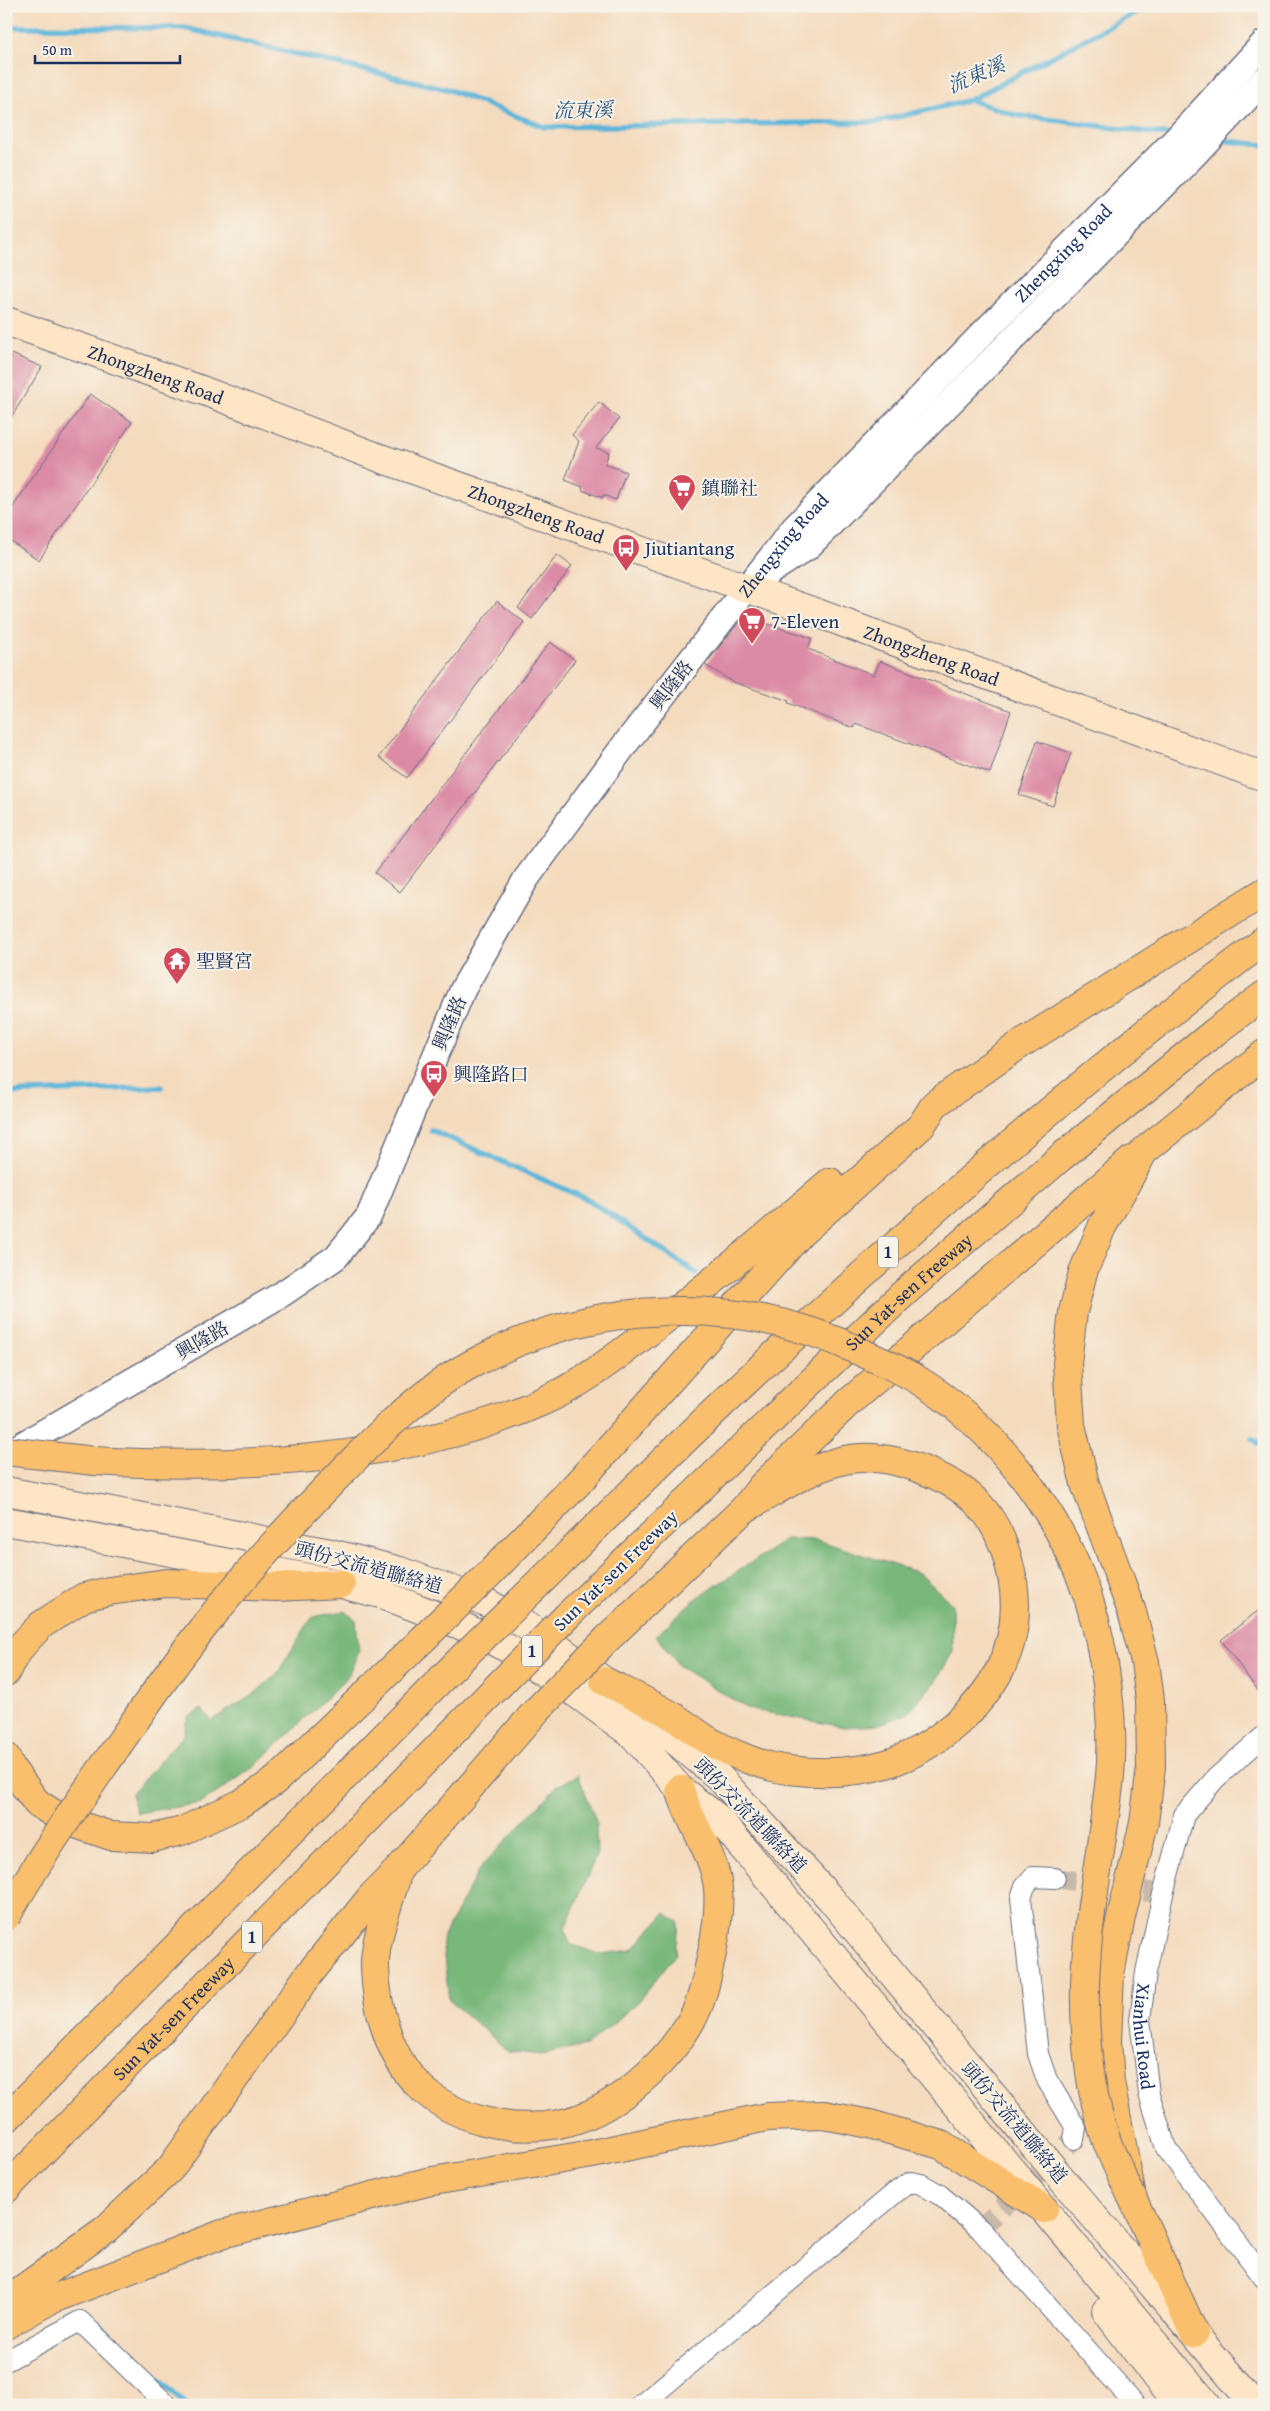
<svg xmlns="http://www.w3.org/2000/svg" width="1270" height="2411" font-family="'Gentium Book Plus','Noto Serif TC',serif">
	<rect width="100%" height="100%" fill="#f7f3e8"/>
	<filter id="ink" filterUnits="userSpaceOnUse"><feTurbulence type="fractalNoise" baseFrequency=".02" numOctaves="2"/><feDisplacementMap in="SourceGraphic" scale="10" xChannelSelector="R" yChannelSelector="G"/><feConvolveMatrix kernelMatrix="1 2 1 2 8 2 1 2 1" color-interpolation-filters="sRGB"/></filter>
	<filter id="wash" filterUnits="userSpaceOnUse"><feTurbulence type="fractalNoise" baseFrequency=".0096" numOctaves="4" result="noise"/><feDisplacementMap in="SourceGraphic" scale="20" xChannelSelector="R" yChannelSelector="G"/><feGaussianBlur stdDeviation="1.12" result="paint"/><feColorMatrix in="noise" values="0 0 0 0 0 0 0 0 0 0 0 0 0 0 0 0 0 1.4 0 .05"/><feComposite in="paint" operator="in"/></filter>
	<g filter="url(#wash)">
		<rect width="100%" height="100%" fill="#f4dbbe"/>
		<g fill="#79b87a" stroke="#4a746c">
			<path d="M787 1539 817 1540 919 1573 952 1604 953 1651 938 1678 907 1714 877 1725 844 1727 748 1709 679 1666 656 1636 691 1602Z"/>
			<path d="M344 1611 356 1620 359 1652 346 1679 254 1767 202 1803 137 1813 131 1794 184 1734 187 1718 201 1709 212 1720 253 1695 277 1674 312 1617Z"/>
			<path d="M578 1775 596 1821 597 1854 565 1928 570 1944 600 1954 632 1950 665 1913 679 1922 676 1954 635 2005 586 2046 540 2055 508 2051 449 2000 442 1939 480 1868 556 1787Z"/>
		</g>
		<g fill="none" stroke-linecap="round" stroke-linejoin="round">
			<g stroke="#5cb5d9" stroke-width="5.5">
				<path d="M6 27 184 28 447 89 544 127 876 122 970 100 1148 6"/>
				<path d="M970 100 1015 115 1170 135"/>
				<path d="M1219 140 1264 145"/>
				<path d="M6 1093 161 1087"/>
				<path d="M431 1130 589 1200 696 1273"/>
				<path d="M1253 1439 1264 1447"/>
				<path d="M99 2324 186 2405"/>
			</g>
		</g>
		<g id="blocks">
			<g fill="#dc8ba6">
				<path d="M12 354 42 367 6 426V365Z"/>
				<path d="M90 394 132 422 39 560 6 538V517Z"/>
				<path d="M599 402 619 419 596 448 609 452 605 464 626 472 616 500 603 495V498L582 490 583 487 565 480 579 441 572 435Z"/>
				<path d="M557 555 572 566 532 619 518 608Z"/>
				<path d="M497 601 524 622 407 778 379 757Z"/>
				<path d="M749 618 812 638 808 649 874 675 880 661 1011 711 990 773 856 724 854 728 788 703 789 701 733 682 705 665 739 622Z"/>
				<path d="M550 642 575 660 400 892 375 873Z"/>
				<path d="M1037 741 1071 753 1053 806 1019 795Z"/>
				<path d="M1264 1606V1699L1221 1640Z"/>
			</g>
		</g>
	</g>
	<g filter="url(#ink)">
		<use href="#blocks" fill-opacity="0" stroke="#676b80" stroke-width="1"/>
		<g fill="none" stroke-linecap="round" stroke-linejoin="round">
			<g stroke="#c9b9ab" stroke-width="20" stroke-dasharray="20 10" stroke-linecap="butt">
				<path d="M1055 1878 1163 1894"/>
				<path d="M980 2229 1074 2139"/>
			</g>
			<defs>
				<g id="minor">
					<path id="s1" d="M1264 1736 1216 1778 1184 1815 1163 1894 1146 1972 1140 2020 1149 2094 1166 2148 1264 2278"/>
					<path d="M1055 1878 1033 1877 1025 1886 1021 1898 1038 2054 1047 2080 1076 2128 1074 2139"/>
					<path d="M6 2361 80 2321 167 2405"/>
					<path d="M641 2405 896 2192 911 2182 921 2184 940 2195 980 2229 1136 2405"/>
				</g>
				<g id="tertiary">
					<path d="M768 573 808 547 1194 155 1264 80"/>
					<path id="s2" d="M6 1454 282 1294 336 1257 369 1216 463 989 526 879 626 743 794 528 982 334 1177 138 1264 43"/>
				</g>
				<g id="secondary">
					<path id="s3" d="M6 321 204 391 380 458 817 613 1264 777"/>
					<path d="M6 1491 331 1553 400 1571 486 1602 530 1628 604 1681 720 1778 830 1898 1066 2184 1255 2405"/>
					<path d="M6 1521 341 1584 384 1595 460 1625 509 1649 577 1694 633 1735 680 1789 719 1819 1207 2405"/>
					<path d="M1106 2311 1177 2405"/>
				</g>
				<g id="motorway">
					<path d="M95 1461C240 1469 409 1462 543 1401 580 1385 614 1358 646 1334 709 1286 769 1234 830 1182"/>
					<path d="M495 1568 577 1484 801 1233 921 1126 935 1104 1022 1043 1264 892"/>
					<path d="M534 1588C612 1512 689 1433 770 1359 928 1213 1091 1070 1264 941"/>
					<path id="s4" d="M567 1616 904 1293 1060 1158 1216 1031 1264 995"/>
					<path d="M607 1639 744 1509 762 1486 849 1402 1132 1160"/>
					<path d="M6 1672 10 1663 23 1644 41 1625 84 1597 109 1591 166 1583 276 1587 341 1584"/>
					<path d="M604 1681C628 1693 653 1704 676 1718 688 1726 700 1736 713 1743 734 1755 764 1767 789 1770 821 1774 855 1773 886 1764 912 1756 936 1741 956 1724 1006 1680 1027 1626 1008 1560 995 1513 972 1490 928 1472 900 1460 870 1453 840 1461 806 1470 775 1492 744 1509"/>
					<path d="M6 1757 11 1768 37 1803 64 1820 111 1836 153 1838 182 1831 242 1803 276 1780 423 1639"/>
					<path d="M398 1870C391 1899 374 1938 375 1967 376 2007 389 2056 418 2085 454 2120 510 2133 559 2124 611 2114 665 2066 691 2021 702 2004 708 1973 712 1953 716 1933 720 1910 718 1889 715 1854 689 1823 680 1789"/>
					<path d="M6 2119 462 1658"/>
					<path id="s5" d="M6 2189 498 1686"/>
					<path d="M6 2301 106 2229 170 2169 310 1973 372 1896 398 1870 537 1710"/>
					<path d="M6 2325 50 2300 222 2234 427 2182 592 2154 767 2117 824 2115 870 2124 941 2145 1044 2209"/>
					<path d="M1194 2333 1132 2197 1110 2082 1107 2041 1110 1974 1121 1917 1144 1823 1151 1767 1150 1700 1145 1662 1132 1612 1085 1484 1071 1425 1067 1363 1073 1312 1083 1272 1102 1227 1144 1151 1264 1054"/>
				</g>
			</defs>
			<use href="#minor" stroke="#676b80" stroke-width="22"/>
			<use href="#tertiary" stroke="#676b80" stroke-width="28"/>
			<use href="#secondary" stroke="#676b80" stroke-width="30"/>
			<use href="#motorway" stroke="#676b80" stroke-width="30"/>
			<use href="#minor" stroke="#fff" stroke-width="20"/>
			<use href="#tertiary" stroke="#fff" stroke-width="25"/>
			<use href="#secondary" stroke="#fde5c5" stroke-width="28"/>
			<use href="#motorway" stroke="#f9bf6d" stroke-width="28"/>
			<defs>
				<g id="motorway-bridge">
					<path d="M6 1451 95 1461"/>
					<path d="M423 1639 495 1568"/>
					<path d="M462 1658 534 1588"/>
					<path d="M498 1686 567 1616"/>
					<path d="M537 1710 607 1639"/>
					<path d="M6 1917C35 1865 69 1816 103 1767 139 1715 174 1663 214 1614 251 1567 291 1524 333 1481 373 1440 417 1394 468 1366 589 1299 736 1292 861 1352 880 1361 900 1369 918 1380 996 1428 1060 1512 1089 1600 1105 1650 1115 1723 1110 1776 1103 1845 1087 1914 1085 1984 1084 2035 1089 2091 1106 2139 1113 2159 1123 2178 1132 2197"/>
				</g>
			</defs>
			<use href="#motorway-bridge" stroke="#676b80" stroke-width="30" stroke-linecap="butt"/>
			<use href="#motorway-bridge" stroke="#f9bf6d" stroke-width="28"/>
		</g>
	</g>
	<defs>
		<symbol id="supermarket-pin" viewBox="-11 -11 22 30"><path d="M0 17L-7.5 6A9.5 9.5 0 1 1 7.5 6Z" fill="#d1495b" stroke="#f7f3e8"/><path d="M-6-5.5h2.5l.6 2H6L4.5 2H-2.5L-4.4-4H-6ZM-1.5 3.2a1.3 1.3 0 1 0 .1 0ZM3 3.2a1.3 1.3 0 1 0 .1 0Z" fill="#fff"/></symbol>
		<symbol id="bus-pin" viewBox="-11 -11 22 30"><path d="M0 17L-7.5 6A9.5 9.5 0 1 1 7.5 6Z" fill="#d1495b" stroke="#f7f3e8"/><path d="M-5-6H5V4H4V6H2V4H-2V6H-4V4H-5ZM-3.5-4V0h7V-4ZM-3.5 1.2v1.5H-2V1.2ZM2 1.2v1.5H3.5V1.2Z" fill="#fff"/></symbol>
		<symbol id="temple-pin" viewBox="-11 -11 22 30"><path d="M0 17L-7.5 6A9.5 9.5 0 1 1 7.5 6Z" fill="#d1495b" stroke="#f7f3e8"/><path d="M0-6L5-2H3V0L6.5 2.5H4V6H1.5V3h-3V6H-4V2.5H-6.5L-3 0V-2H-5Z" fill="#fff"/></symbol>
	</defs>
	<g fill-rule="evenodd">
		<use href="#supermarket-pin" x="666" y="472" width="32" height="43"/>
		<use href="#bus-pin" x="610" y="532" width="32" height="43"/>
		<use href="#supermarket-pin" x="736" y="605" width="32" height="43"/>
		<use href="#temple-pin" x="161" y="945" width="32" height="43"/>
		<use href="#bus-pin" x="418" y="1058" width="32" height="43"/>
	</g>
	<g text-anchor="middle" stroke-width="4" stroke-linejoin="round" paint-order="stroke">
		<g fill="#f7f3e8" stroke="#5d6a87" stroke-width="1">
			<rect x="878" y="1236.5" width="20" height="31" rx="4"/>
			<rect x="522" y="1635.5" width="20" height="31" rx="4"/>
			<rect x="242" y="1921.5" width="20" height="31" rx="4"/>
		</g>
		<g font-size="18" font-weight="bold" fill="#1b2f5e">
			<text x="888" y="1258">1</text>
			<text x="532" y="1657">1</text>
			<text x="252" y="1943">1</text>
		</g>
		<g font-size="19" fill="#1b2f5e" stroke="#f7f3e8">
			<text dy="7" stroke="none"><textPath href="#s2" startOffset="1636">Zhengxing Road</textPath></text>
			<text dy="7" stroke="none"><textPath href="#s3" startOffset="159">Zhongzheng Road</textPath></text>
			<text dy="7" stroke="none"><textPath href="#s3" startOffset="564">Zhongzheng Road</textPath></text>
			<text dy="7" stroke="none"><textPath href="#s2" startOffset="1231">Zhengxing Road</textPath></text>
			<text dy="7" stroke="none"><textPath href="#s3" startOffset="984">Zhongzheng Road</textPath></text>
			<text transform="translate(671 685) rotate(-52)" y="7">興隆路</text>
			<text transform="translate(449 1023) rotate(-67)" y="7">興隆路</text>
			<text dy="7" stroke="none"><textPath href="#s4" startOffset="471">Sun Yat-sen Freeway</textPath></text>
			<text transform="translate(202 1340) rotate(-30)" y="7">興隆路</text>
			<text transform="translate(369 1567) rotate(15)" y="7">頭份交流道聯絡道</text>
			<text transform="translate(615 1570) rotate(-44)" y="7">Sun Yat-sen Freeway</text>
			<text transform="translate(751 1815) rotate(46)" y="7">頭份交流道聯絡道</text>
			<text dy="7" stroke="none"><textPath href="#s5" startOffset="239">Sun Yat-sen Freeway</textPath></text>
			<text dy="7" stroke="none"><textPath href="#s1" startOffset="339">Xianhui Road</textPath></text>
			<text transform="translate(1015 2122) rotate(50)" y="7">頭份交流道聯絡道</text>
		</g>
		<g font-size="19" fill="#1b2f5e" stroke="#f7f3e8" text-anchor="start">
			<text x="701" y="495">鎮聯社</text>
			<text x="645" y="555">Jiutiantang</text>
			<text x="771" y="628">7-Eleven</text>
			<text x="196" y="968">聖賢宮</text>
			<text x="453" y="1081">興隆路口</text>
		</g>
		<g font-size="20" font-style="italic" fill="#2e5783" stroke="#f7f3e8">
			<text transform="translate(976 75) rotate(-23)" y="7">流東溪</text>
			<text transform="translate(583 110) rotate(-1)" y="7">流東溪</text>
		</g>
	</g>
	<rect width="1270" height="2411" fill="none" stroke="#f7f3e8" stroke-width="25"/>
	<path d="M35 55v8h145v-8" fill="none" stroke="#1b2f5e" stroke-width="2.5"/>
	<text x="42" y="55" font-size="15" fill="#1b2f5e" stroke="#f7f3e8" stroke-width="4" paint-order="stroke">50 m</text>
</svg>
